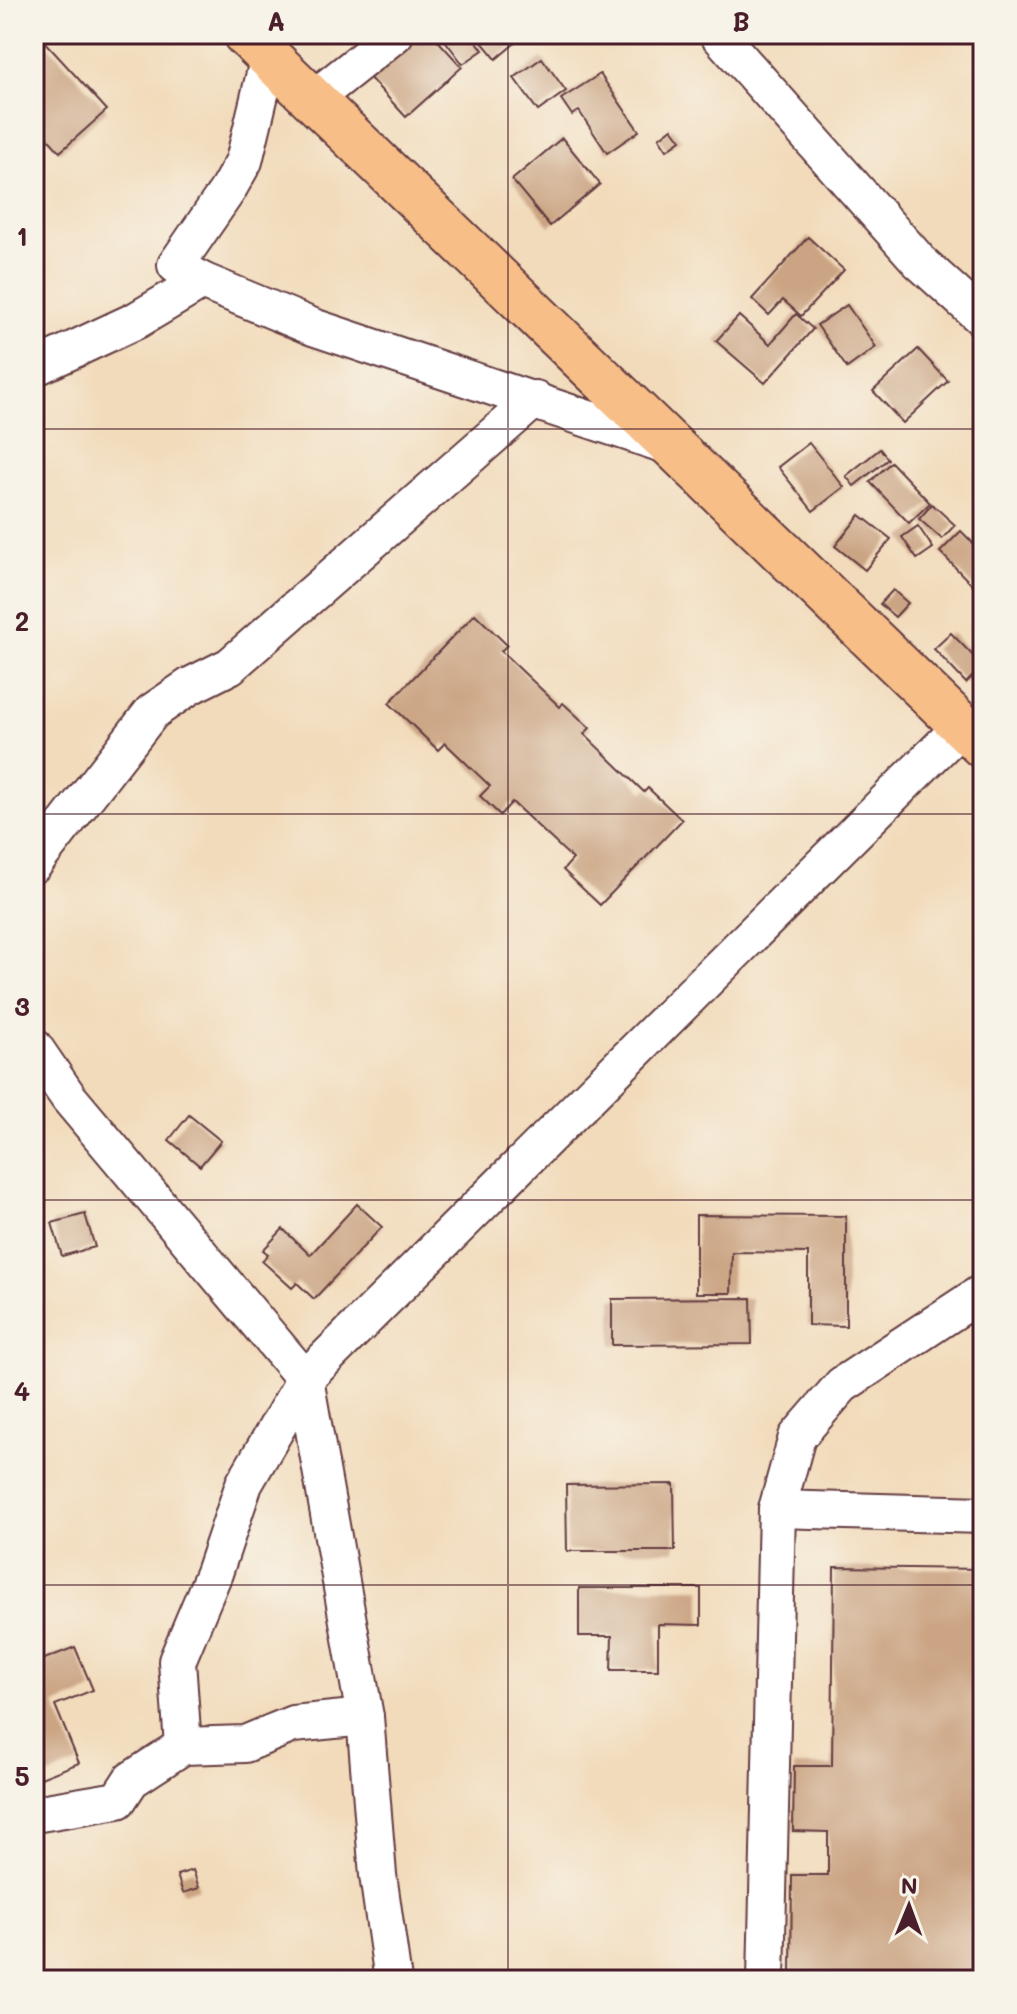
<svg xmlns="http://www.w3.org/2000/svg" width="1017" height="2014" font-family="Mali,sans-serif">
	<rect width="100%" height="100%" fill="#f7f3e8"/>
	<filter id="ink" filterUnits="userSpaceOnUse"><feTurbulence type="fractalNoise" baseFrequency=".0125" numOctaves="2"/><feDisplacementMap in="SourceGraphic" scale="16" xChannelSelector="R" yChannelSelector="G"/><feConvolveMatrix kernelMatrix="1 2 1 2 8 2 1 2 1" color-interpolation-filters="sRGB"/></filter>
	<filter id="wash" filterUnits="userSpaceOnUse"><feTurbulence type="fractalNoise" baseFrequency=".006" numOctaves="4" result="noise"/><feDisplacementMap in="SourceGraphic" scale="32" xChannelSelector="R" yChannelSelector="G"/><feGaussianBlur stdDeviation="1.8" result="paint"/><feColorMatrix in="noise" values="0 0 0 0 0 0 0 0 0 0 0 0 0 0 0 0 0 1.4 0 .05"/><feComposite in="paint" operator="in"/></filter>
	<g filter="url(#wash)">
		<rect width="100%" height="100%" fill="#f2dbbb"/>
		<g id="blocks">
			<g fill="#cba483">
				<path d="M414 34H432L462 67 406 117 368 76Z"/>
				<path d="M440 34H471L483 50 463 64Z"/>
				<path d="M480 34H526L496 59 477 36Z"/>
				<path d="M41 38 107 110 60 152 34 123V44Z"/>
				<path d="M542 58 566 91 538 111 514 78Z"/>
				<path d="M600 74 639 131 607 153 579 111 572 115 561 99Z"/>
				<path d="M672 128 681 140 667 150 659 138Z"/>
				<path d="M562 138 600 184 550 226 512 180Z"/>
				<path d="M808 237 844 270 801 316 783 300 769 315 752 299Z"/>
				<path d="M847 305 876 347 847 368 817 325Z"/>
				<path d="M796 314 813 329 765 383 716 341 739 316 770 344Z"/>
				<path d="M918 349 948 381 903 423 873 391Z"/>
				<path d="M809 443 844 487 813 511 778 467Z"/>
				<path d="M880 449 888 459 854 486 846 476Z"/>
				<path d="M891 462 930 503 909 523 870 482Z"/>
				<path d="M932 504 955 525 942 539 919 519Z"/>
				<path d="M860 515 891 539 865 570 835 546Z"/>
				<path d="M918 526 933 548 917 559 902 537Z"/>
				<path d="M961 531 983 553V596L940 552Z"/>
				<path d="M893 590 908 603 895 617 880 604Z"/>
				<path d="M475 614 507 645 501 651 560 707 563 703 590 728 584 734 644 792 648 788 682 820 600 905 563 870 573 859 512 802 500 815 480 796 490 786 445 743 438 750 389 703Z"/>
				<path d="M951 633 983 666 966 683 934 649Z"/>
				<path d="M189 1115 221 1141 200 1166 169 1140Z"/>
				<path d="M357 1204 382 1227 314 1299 297 1283 292 1288 262 1261 268 1254 263 1250 283 1229 310 1255Z"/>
				<path d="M85 1214 95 1247 62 1256 52 1223Z"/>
				<path d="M696 1215 846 1216V1326L808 1325V1253L732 1252 731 1293H696Z"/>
				<path d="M751 1298 752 1344 612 1345V1299Z"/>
				<path d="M674 1484 675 1551H567L566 1485Z"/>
				<path d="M834 1567 983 1569V1980H827V1976L791 1975 792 1875H828V1832L793 1831 794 1766H832Z"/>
				<path d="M579 1588H701V1625L658 1624V1670H611L612 1636H579Z"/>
				<path d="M75 1647 93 1690 55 1705 79 1763 41 1778 34 1761V1663Z"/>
				<path d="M193 1870 199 1888 183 1893 177 1875Z"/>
			</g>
		</g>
	</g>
	<g filter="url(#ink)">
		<use href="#blocks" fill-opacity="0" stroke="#633b41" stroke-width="2"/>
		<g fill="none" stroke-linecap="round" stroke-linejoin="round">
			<defs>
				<g id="minor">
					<path d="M718 34 920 262 983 319"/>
					<path d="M312 100 395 34"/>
					<path d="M202 281 176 265 227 191 244 161 269 57"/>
					<path d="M34 368 137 320 202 281 313 327 669 446"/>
					<path d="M34 864 152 712 190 686 230 666 535 399"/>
					<path d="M34 1047 69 1098 305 1379 365 1717 378 1875 393 1980"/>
					<path d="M777 1509 983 1515"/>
					<path d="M365 1717 293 1724 245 1744 183 1746 177 1661 214 1573 244 1484 305 1379 962 726"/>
					<path d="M34 1814 118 1800 131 1780 183 1746"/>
					<path d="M766 1980 777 1509 797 1437 842 1385 983 1292"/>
				</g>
				<path id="major" d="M245 34 983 746"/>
			</defs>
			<use href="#minor" stroke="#633b41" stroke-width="40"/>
			<use href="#major" stroke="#633b41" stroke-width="48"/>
			<use href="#minor" stroke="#fff" stroke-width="36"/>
			<use href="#major" stroke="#f7be87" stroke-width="44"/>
		</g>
	</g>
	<path fill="none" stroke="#4a1f2b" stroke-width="2" stroke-opacity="0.55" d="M508 34V1980M34 429H983M34 814H983M34 1200H983M34 1585H983"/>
	<rect width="1017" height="2014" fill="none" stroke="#f7f3e8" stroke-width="88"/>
	<g transform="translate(909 1906) rotate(1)" stroke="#f7f3e8" stroke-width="6" paint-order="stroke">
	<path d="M0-6L14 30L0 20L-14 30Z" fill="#4a1f2b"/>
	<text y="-12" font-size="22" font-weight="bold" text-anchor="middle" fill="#4a1f2b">N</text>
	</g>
	<rect x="44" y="44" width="929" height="1926" fill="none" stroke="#4a1f2b" stroke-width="3"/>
	<g font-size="26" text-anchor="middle" font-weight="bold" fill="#4a1f2b">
		<text x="276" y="31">A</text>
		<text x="741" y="31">B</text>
		<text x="22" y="246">1</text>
		<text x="22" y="631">2</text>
		<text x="22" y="1016">3</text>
		<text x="22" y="1401">4</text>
		<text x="22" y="1786">5</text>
	</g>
</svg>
